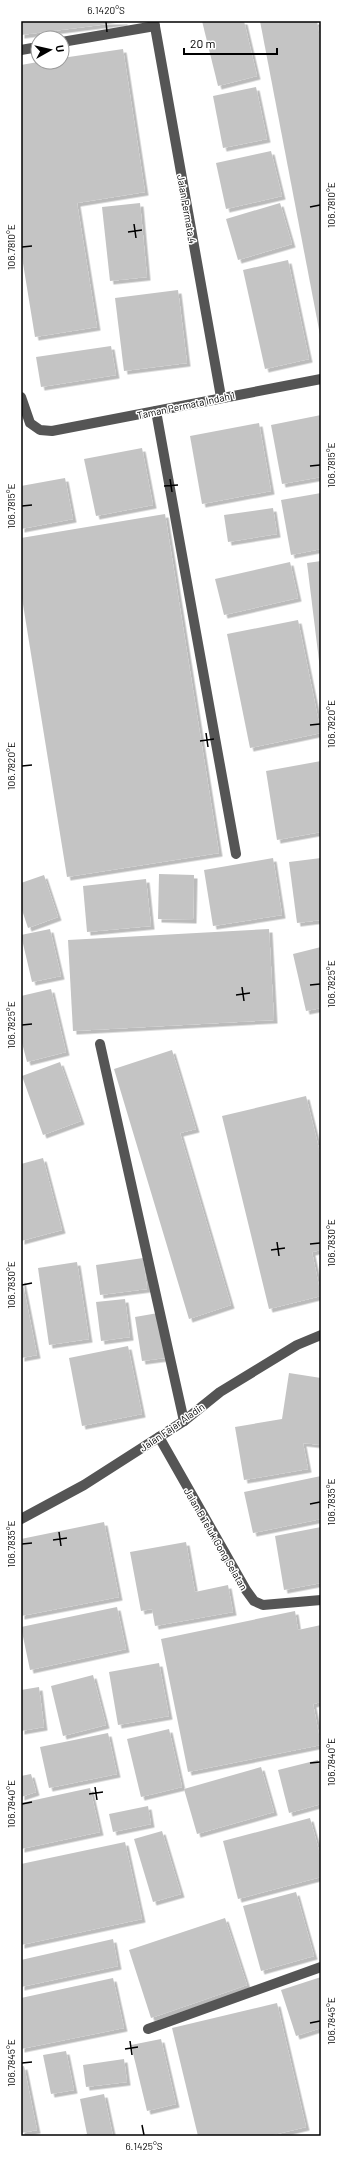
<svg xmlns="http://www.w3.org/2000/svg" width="342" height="2157" font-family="Barlow,sans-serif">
	<defs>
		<filter id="shadow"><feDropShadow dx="3.5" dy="3.5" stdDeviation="0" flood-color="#0004"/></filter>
	</defs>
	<rect width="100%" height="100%" fill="#fff"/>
	<g fill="#c4c4c4" filter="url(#shadow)">
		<path d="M21 21H124V22L21 35Z"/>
		<path d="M202 21H244L257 76 218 86Z"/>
		<path d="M260 21H317L321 44V340Z"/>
		<path d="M123 49 145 192 77 203 97 327 35 337 21 251V65L38 62H62V58Z"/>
		<path d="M256 87 267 139 223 148 213 96Z"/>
		<path d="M271 151 282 196 226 209 216 163Z"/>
		<path d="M140 203 147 277 110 281 102 207Z"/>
		<path d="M280 203 292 244 238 260 226 219Z"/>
		<path d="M288 260 309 359 265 369 243 270Z"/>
		<path d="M178 290 187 363 124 371 115 298Z"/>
		<path d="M111 346 116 375 41 387 36 357Z"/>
		<path d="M321 415V477L282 484 271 425Z"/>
		<path d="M259 423 271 491 202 504 190 436Z"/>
		<path d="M142 448 153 505 96 516 84 459Z"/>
		<path d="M65 478 73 519 21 529V486Z"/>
		<path d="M321 493V549L291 555 281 500Z"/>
		<path d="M273 508 277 534 228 542 224 515Z"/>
		<path d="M165 514 219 853 67 877 21 592V538Z"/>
		<path d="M321 561V669H320L307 563Z"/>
		<path d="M290 562 298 598 224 615 215 579Z"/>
		<path d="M298 620 321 733 250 748 227 634Z"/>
		<path d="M321 761V832L277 840 266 771Z"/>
		<path d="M273 858 282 915 213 926 204 870Z"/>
		<path d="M321 858V920L297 923 289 862Z"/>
		<path d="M159 874 194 875 193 920 158 919Z"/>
		<path d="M44 875 58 917 28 928 21 907V883Z"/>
		<path d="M146 879 151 926 87 932 83 886Z"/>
		<path d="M50 929 61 976 32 982 21 935Z"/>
		<path d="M269 929 274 1020 73 1031 68 940Z"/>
		<path d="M321 947V1008L306 1011 293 954Z"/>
		<path d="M51 989 66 1052 27 1062 21 1039V996Z"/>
		<path d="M172 1050 196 1129 180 1133 231 1305 189 1319 114 1069Z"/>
		<path d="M60 1062 81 1121 43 1135 22 1076Z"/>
		<path d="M306 1096 321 1157V1250L312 1252 321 1296 269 1309 222 1116Z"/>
		<path d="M43 1158 62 1230 21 1241V1164Z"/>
		<path d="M143 1258 147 1289 100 1295 96 1265Z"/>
		<path d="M77 1262 89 1339 49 1345 38 1268Z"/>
		<path d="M22 1279 37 1355 21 1358V1280Z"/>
		<path d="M125 1299 130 1337 101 1341 96 1302Z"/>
		<path d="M158 1313 165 1358 142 1361 135 1317Z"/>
		<path d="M128 1346 142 1414 82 1426 69 1358Z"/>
		<path d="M289 1373 321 1378V1445L303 1443 308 1469 244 1480 235 1427 282 1419Z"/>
		<path d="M321 1476V1519L253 1533 244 1492Z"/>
		<path d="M104 1522 119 1597 21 1616V1539Z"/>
		<path d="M321 1527V1583L284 1590 275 1536Z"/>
		<path d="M186 1542 195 1592 228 1585 233 1612 155 1626 152 1609 141 1611 130 1552Z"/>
		<path d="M117 1607 126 1649 30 1670 21 1627Z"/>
		<path d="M295 1611 298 1630 321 1625V1702L313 1704 321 1745 188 1772 161 1639Z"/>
		<path d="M159 1663 169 1716 118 1725 109 1672Z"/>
		<path d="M93 1675 106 1725 63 1736 51 1686Z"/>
		<path d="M39 1687 44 1727 21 1731V1690Z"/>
		<path d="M169 1729 182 1787 141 1797 127 1739Z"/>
		<path d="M108 1733 117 1774 49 1788 40 1747Z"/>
		<path d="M318 1760 321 1772V1804L289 1813 278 1770Z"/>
		<path d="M261 1767 274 1812 197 1834 184 1789Z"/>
		<path d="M31 1774 36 1792 21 1797V1776Z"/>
		<path d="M90 1788 100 1832 21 1849V1803Z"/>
		<path d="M148 1806 151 1824 113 1832 109 1814Z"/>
		<path d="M310 1818 321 1858V1877L238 1899 223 1841Z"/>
		<path d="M162 1831 181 1894 153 1902 134 1839Z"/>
		<path d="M125 1842 142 1919 21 1945V1864Z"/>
		<path d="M296 1892 314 1956 261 1971 243 1906Z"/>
		<path d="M225 1918 247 1985 151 2018 129 1950Z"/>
		<path d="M113 1939 118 1966 21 1987V1960Z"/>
		<path d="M321 1977V2028L296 2036 281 1990Z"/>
		<path d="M113 1978 124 2028 21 2049V1998Z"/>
		<path d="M277 2003 306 2127 269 2136H198L172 2028Z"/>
		<path d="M161 2039 176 2104 147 2111 131 2045Z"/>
		<path d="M66 2051 74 2090 51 2094 43 2055Z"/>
		<path d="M124 2059 127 2082 86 2087 83 2065Z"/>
		<path d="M24 2066 37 2130 21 2133V2067Z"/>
		<path d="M104 2094 113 2136H80L87 2134 80 2099Z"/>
	</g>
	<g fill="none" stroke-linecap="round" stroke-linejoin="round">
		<g stroke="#555" stroke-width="10">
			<path d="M154 21 221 397"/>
			<path d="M62 42 155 26"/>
			<path d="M21 50 38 47"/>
			<path d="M21 397 30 423 40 430 52 431 321 379"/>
			<path d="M156 411 236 854"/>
			<path d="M100 1044 184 1421"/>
			<path d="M159 1437 246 1590 254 1601 263 1605 321 1600"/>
			<path d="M21 1519 84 1485 184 1421 220 1392 297 1345 321 1335"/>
			<path d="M148 2029 321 1967"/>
		</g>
	</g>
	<path fill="none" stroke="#000" stroke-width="1.5" d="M106 22 107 32M310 207 320 205M134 224 136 238M128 232 142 230M22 247 32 246M310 466 320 465M170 479 172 492M164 486 178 485M22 506 32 505M310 725 320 724M206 733 208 747M200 741 214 739M22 766 32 765M310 985 320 984M242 987 244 1001M236 995 250 993M22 1025 32 1024M277 1242 279 1256M310 1244 320 1243M271 1250 285 1248M22 1285 32 1283M310 1504 320 1502M59 1532 61 1546M53 1540 67 1538M22 1544 32 1543M310 1763 320 1762M95 1787 97 1800M89 1794 103 1792M22 1804 32 1802M310 2023 320 2021M130 2041 132 2055M125 2049 138 2047M22 2063 32 2062M142 2125 144 2135"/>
	<g text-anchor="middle" stroke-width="3" stroke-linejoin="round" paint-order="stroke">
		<g font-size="10" fill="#000" stroke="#fff">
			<text transform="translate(187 209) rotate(80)" y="4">Jalan Permata 4</text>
			<text transform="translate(186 405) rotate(-12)" y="4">Taman Permata Indah 1</text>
			<text transform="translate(172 1427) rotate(-35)" y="4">Jalan Fajar Aladin</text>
			<text transform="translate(216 1539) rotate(60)" y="4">Jalan B Teluk Gong Selatan</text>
		</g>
	</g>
	<rect width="342" height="2157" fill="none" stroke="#ffffff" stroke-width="44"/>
	<g transform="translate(50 50) rotate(82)"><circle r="19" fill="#ffffff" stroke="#999999"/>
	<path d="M0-3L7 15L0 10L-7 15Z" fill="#000000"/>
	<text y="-6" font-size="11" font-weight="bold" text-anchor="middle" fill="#000000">U</text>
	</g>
	<path d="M184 48v6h93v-6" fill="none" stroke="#000000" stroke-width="2"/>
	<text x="190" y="48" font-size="12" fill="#000000" stroke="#ffffff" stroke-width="3" paint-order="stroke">20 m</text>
	<rect x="22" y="22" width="298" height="2113" fill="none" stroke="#000" stroke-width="1.5"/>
	<g font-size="10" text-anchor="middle" fill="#000">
		<text x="106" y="14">6.1420°S</text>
		<text transform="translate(331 205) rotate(-90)" y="4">106.7810°E</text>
		<text transform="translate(11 247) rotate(-90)" y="4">106.7810°E</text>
		<text transform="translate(331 465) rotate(-90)" y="4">106.7815°E</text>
		<text transform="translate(11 506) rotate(-90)" y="4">106.7815°E</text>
		<text transform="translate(331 724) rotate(-90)" y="4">106.7820°E</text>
		<text transform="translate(11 766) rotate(-90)" y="4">106.7820°E</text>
		<text transform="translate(331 984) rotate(-90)" y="4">106.7825°E</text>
		<text transform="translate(11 1025) rotate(-90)" y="4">106.7825°E</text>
		<text transform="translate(331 1243) rotate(-90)" y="4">106.7830°E</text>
		<text transform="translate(11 1285) rotate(-90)" y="4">106.7830°E</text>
		<text transform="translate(331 1502) rotate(-90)" y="4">106.7835°E</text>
		<text transform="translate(11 1544) rotate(-90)" y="4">106.7835°E</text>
		<text transform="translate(331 1762) rotate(-90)" y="4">106.7840°E</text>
		<text transform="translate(11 1804) rotate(-90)" y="4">106.7840°E</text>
		<text transform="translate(331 2021) rotate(-90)" y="4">106.7845°E</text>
		<text transform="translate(11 2063) rotate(-90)" y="4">106.7845°E</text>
		<text x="144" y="2150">6.1425°S</text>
	</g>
</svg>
